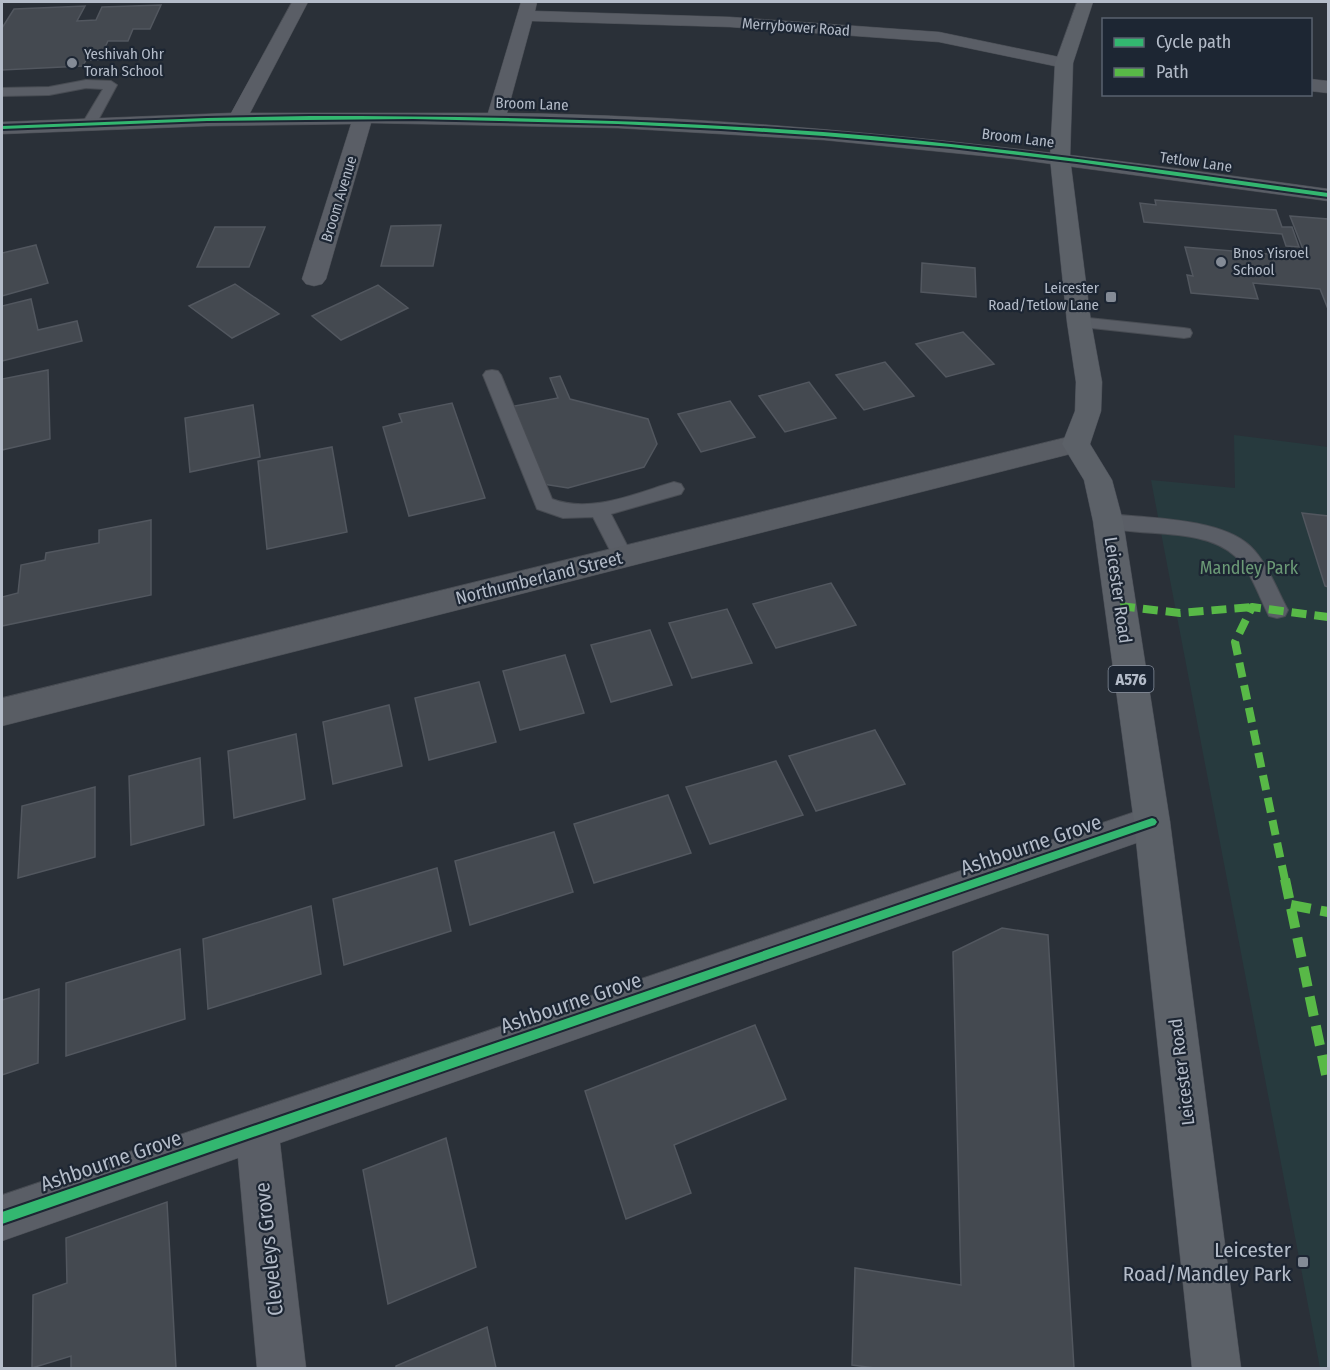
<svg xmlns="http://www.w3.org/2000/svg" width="1330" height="1370" font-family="'Fira Sans Condensed',sans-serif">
	<rect width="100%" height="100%" fill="#2a3038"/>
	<path fill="#273a3e" d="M1234 435 1328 447V1368H1320L1151 480 1235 488Z"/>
	<g fill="#444950" stroke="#52575f" stroke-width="1.5">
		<path d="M161 5 150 29H133L128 41H108L99 60H86L83 66 2 70V28L14 9 85 6 77 21 96 20 102 7Z"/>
		<path d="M1155 200 1276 210 1282 227H1292L1299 247 1286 246 1282 234 1144 222 1140 203 1156 205Z"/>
		<path d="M1290 216 1328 219V309L1320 289 1253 283 1258 299 1191 293 1187 275 1193 276 1185 247 1306 257Z"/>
		<path d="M441 225 433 266H381L391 226Z"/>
		<path d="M215 227H265L249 267H197Z"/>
		<path d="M36 245 48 283 2 296V253Z"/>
		<path d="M922 263 975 268 976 297 921 292Z"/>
		<path d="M235 284 279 314 232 338 189 306Z"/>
		<path d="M378 285 408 308 341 340 312 316Z"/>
		<path d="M31 299 38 330 77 321 82 341 2 361V306Z"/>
		<path d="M963 332 994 364 946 377 916 344Z"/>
		<path d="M885 362 914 396 864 410 836 375Z"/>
		<path d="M48 370 50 439 2 450V379Z"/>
		<path d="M560 376 570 399 648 419 657 444 644 467 568 488 537 483 509 407 558 398 550 378Z"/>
		<path d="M809 382 836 418 785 432 759 396Z"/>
		<path d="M730 401 755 437 701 452 678 414Z"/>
		<path d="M452 403 485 498 409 516 383 427 402 422 399 414Z"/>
		<path d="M253 405 260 457 190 472 185 418Z"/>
		<path d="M332 447 347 532 267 549 258 461Z"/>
		<path d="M1302 513 1328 516V587L1325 586Z"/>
		<path d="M151 520V595L2 626V597L18 593 21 565 45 560 46 553 99 543V530Z"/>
		<path d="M831 583 856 625 776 648 753 604Z"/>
		<path d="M727 609 752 663 692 678 669 623Z"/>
		<path d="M650 630 672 685 611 702 591 645Z"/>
		<path d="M565 655 584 713 520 730 503 671Z"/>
		<path d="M479 682 496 742 429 760 415 698Z"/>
		<path d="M389 705 402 766 333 784 323 722Z"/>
		<path d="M875 730 905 784 816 811 789 756Z"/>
		<path d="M296 734 305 799 234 818 228 751Z"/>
		<path d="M200 758 204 825 131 845 129 776Z"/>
		<path d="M776 761 803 815 710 844 686 787Z"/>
		<path d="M95 787V857L18 878 22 806Z"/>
		<path d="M668 795 691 853 594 883 574 824Z"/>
		<path d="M554 832 573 892 470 925 455 861Z"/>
		<path d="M437 868 451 931 344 965 333 899Z"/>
		<path d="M311 906 321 974 208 1009 203 939Z"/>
		<path d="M1002 928 1048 935 1074 1368H875L852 1365 855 1268 961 1285 953 952Z"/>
		<path d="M180 949 185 1019 66 1056V983Z"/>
		<path d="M39 989 38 1063 2 1075V1000Z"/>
		<path d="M755 1025 786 1099 674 1145 691 1193 626 1219 585 1091Z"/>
		<path d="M446 1138 476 1267 388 1304 363 1170Z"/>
		<path d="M167 1202 176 1368H71V1356L32 1368 33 1295 67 1283 66 1238Z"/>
		<path d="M487 1327 496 1368H396V1366Z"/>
	</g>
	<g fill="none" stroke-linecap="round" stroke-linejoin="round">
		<defs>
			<g id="lane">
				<path d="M86 80 111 81 117 85 96 124 89 128 82 124 103 89 86 88 49 95 2 96V88L49 87Z"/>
				<path d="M1079 317 1184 328 1190 329 1192 333 1190 337 1184 338 1073 326 1071 322Z"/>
				<path d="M492 370 498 371 501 375 552 499C591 514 636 493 674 482L681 484 684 489 681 494 611 514 633 557 630 562 623 565 616 562 593 517 563 518 537 509 483 375 486 371Z"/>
				<path d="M1108 514C1147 518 1221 518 1250 546 1267 562 1277 590 1288 610L1285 616 1277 618 1269 616C1259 597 1251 570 1235 556 1202 526 1141 538 1101 526L1098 521 1101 516Z"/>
			</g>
			<g id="street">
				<path d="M292 2H308L250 113H488L521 2H537L535 11 730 17 939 32 1064 58 1070 59 1073 63 1070 67 1064 68 939 42 730 27 532 21 507 113C783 117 1055 151 1328 189V201L1014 159 824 140 618 128 371 123 326 279 322 284 314 286 306 284 302 279 351 124 207 126 2 134V122L231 113Z"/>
				<path d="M1310 79 1328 81V93L1310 91Z"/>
				<path d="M1152 806 1165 811 1170 822 1165 833 280 1143 306 1368H257L238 1158 2 1241V1195Z"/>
			</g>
			<path id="secondary" d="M1076 435 1086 438 1090 444 1086 450 2 726V698Z"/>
			<path id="primary" d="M1077 2H1093L1073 63 1070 158 1091 322 1102 382 1101 411 1090 444 1112 480 1123 521 1170 822 1241 1368H1192L1134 822 1093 521 1084 480 1062 444 1075 411 1076 382 1067 322 1050 158 1055 63Z"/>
		</defs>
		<use href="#lane" stroke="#484c53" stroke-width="2"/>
		<use href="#street" stroke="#484c53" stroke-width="1"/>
		<use href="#secondary" stroke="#484c53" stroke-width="1"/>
		<use href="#primary" stroke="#484c55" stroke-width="1"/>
		<use href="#lane" fill="#5a5e66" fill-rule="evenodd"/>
		<use href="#street" fill="#5a5e66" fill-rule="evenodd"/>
		<use href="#secondary" fill="#595d64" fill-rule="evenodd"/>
		<use href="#primary" fill="#5c6168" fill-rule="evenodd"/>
		<g stroke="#58b947" stroke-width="8" stroke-dasharray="15 8" stroke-linecap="butt">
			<path d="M1120 606 1180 613 1252 607"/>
			<path d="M1285 880 1235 642 1252 607 1328 617"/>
		</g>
		<g stroke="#58b947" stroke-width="10" stroke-dasharray="20 10" stroke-linecap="butt">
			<path d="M1285 879 1328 1084"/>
			<path d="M1291 905 1328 912"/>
		</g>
		<defs>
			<g id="cycleway">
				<path d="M310 116C481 116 652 120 823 132 992 145 1160 170 1328 193V197L1077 162 951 147 824 136 721 129 618 124 413 119 207 121 2 129V126L207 118Z"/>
				<path d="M1152 818 1155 819 1157 822 1155 825 1152 826 2 1224V1212Z"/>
			</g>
		</defs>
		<use href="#cycleway" stroke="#1d2633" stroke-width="4"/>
		<use href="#cycleway" fill="#33b770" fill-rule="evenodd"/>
	</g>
	<g fill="#848b96" stroke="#1d2633" stroke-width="2">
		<circle cx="72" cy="63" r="6"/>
		<circle cx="1221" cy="262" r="6"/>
		<rect x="1105" y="291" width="12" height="12" rx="3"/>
		<rect x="1297" y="1256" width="12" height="12" rx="3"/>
	</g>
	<g text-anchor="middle" stroke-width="4.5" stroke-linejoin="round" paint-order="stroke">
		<g font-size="15" fill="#b4bcc9" stroke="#1d2633">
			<text transform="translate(796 27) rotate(4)" y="5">Merrybower Road</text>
			<text transform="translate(532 104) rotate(2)" y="5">Broom Lane</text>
			<text transform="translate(1018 138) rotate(7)" y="5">Broom Lane</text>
			<text transform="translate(1196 162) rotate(8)" y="5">Tetlow Lane</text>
			<text transform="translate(339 199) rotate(-73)" y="5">Broom Avenue</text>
		</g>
		<g font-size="15" fill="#b4bcc9" stroke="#1d2633" text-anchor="start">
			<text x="84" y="59">Yeshivah Ohr<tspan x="84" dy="17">Torah School</tspan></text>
			<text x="1233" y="258">Bnos Yisroel<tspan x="1233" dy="17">School</tspan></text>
			<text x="1099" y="293" text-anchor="end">Leicester<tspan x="1099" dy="17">Road/Tetlow Lane</tspan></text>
		</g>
		<rect fill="#1d2633" stroke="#878f9c" stroke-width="1.5" x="1108.5" y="666" width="45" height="26" rx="4.5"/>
		<g font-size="16" font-weight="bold" fill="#b4bcc9">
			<text x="1131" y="685">A576</text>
		</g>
		<g font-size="18" fill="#6b9a76" stroke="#1d2633">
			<text x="1249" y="574">Mandley Park</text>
		</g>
		<g font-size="18" fill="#b4bcc9" stroke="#1d2633">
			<text transform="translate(539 578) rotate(-14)" y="6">Northumberland Street</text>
			<text transform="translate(1118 590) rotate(82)" y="6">Leicester Road</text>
			<text transform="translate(1182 1072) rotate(-97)" y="6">Leicester Road</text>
		</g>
		<g font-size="21" fill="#b4bcc9" stroke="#1d2633">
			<text transform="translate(1031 845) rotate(-19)" y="7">Ashbourne Grove</text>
			<text transform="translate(571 1003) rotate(-19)" y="7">Ashbourne Grove</text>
			<text transform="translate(111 1161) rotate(-19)" y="7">Ashbourne Grove</text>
			<text transform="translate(269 1249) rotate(-96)" y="7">Cleveleys Grove</text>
		</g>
		<g font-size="21" fill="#b4bcc9" stroke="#1d2633" text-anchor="end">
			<text x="1291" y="1257">Leicester<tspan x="1291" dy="24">Road/Mandley Park</tspan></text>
		</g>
	</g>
	<rect width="1330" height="1370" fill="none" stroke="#b4bcc9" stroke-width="6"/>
	<rect x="1102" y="18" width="210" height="78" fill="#1d2633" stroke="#59626f" stroke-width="1.5"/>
	<rect x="1114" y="38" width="30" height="9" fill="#33b770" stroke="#59626f" stroke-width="1.5"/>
	<text x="1156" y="48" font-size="18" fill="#b4bcc9">Cycle path</text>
	<rect x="1114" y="68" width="30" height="9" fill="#58b947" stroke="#59626f" stroke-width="1.5"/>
	<text x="1156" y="78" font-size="18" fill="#b4bcc9">Path</text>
</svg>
